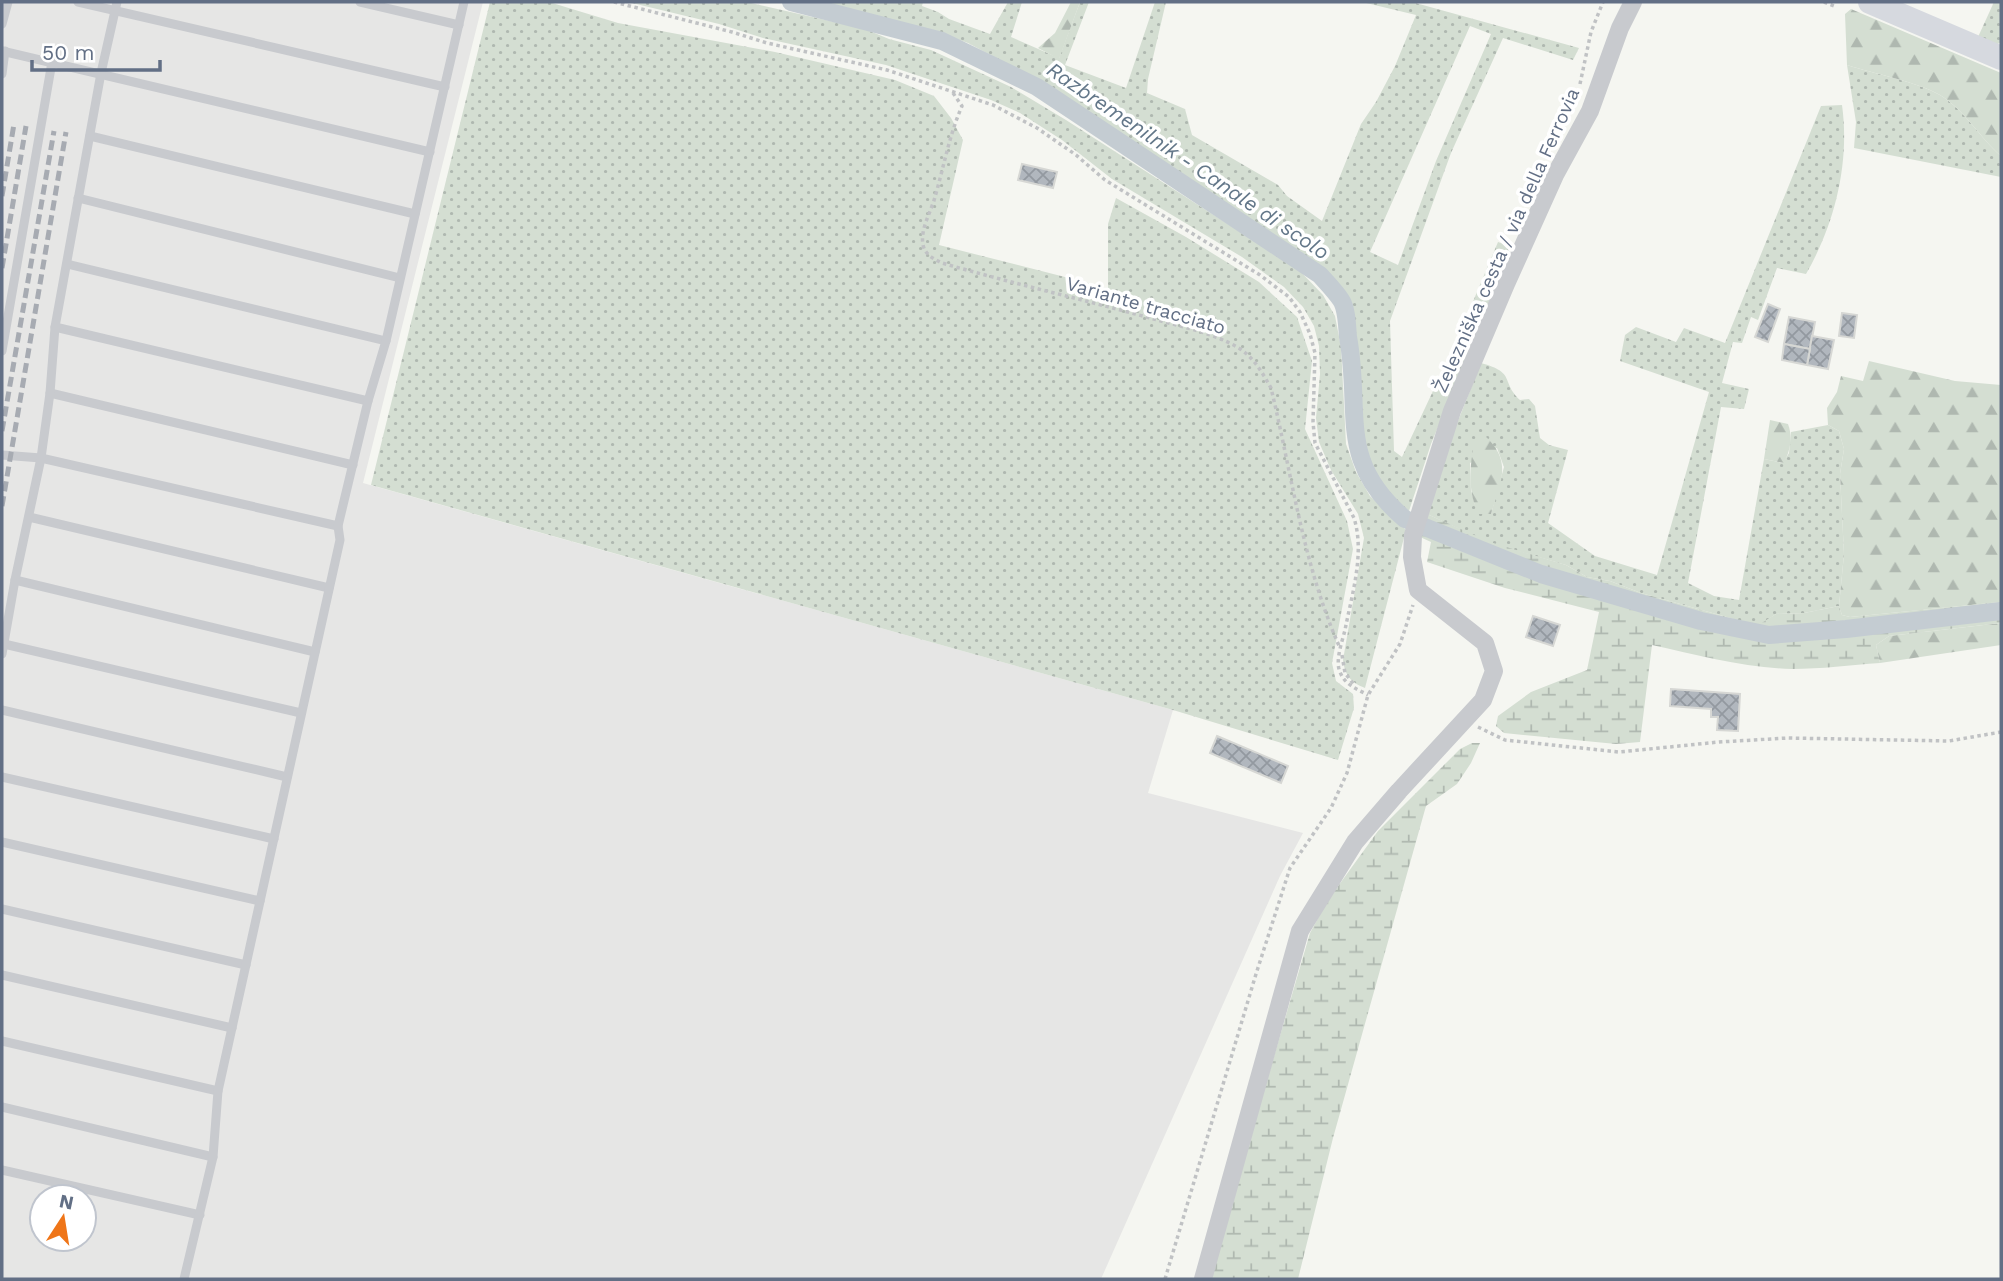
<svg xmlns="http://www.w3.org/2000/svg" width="2003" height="1281" font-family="'Work Sans',sans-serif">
	<defs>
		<pattern id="grass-dots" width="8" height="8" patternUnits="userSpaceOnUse" patternTransform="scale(1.75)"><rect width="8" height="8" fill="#d4ded2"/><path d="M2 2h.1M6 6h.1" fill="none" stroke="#afb8b0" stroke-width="1.8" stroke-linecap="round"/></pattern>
		<pattern id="forest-firs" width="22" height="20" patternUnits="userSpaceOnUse" patternTransform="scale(1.75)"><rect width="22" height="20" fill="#d4ded2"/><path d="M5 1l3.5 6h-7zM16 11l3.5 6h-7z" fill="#afb8b0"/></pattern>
		<pattern id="wetland-marsh" width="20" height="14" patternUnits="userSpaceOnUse" patternTransform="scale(1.75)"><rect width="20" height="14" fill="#d4ded2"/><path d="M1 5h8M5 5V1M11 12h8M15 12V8" fill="none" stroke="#afb8b0"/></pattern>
		<pattern id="building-cross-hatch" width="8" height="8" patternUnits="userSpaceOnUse" patternTransform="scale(1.75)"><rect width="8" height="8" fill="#b1b7be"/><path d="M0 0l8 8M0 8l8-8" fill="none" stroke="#9399a0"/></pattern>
	</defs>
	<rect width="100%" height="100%" fill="#f5f6f1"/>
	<path fill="#e6e6e5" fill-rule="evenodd" d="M2 2H483L363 483 1173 710 1148 793 1303 833 1280 876 1101 1279H2ZM42 1197H84V1239H42Z"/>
	<g fill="url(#grass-dots)" fill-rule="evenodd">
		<path d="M490 2H549L618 23 775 52 895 80 934 96 951 118 963 140 939 245 1108 288V224L1116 198 1186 237 1259 282 1297 317 1312 361 1305 429 1347 521 1353 549 1332 663 1336 681 1353 694 1354 708 1338 760 1173 710 371 485Z"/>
		<path d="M628 2H747L865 29 889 39 931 50 1011 87 1066 120 1299 270 1323 295 1335 316 1341 347 1346 444 1356 472 1370 496 1406 530 1365 688C1350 682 1345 675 1343 660L1364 538 1358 514 1331 470 1319 442 1316 418 1320 374 1319 346 1314 326 1303 307 1284 287 1242 257 1112 179 1062 140 1020 113 991 100 886 65 763 38 719 24Z"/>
		<path d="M810 2H923L922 6 938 12 949 19 990 34 1008 2H1022L1011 37 1059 58 1080 2H1089L1065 65 1126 88 1155 2H1166L1148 79 1147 93 1185 109 1192 135 1278 185 1287 196 1322 221 1361 124 1376 102 1395 66 1416 15 1362 2H1412L1579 48 1573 60 1503 38 1451 153 1390 321 1394 451 1402 457 1456 342 1498 242 1512 247 1431 444 1409 511C1383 490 1376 481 1363 450L1349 311 1338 288 1305 255 1076 106 1011 66 968 43 934 31ZM1470 26 1491 34 1436 161 1398 265 1370 252Z"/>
		<path d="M1994 2H2001V42L1996 45 1978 37Z"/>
		<path d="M1847 65C1875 74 1915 81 1940 95 1965 110 1980 138 2001 156V177L1854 148 1856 122Z"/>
		<path d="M1842 105C1850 162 1835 224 1806 274L1777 268 1758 320 1751 317 1742 343 1733 342 1722 383 1749 389 1744 409 1721 407 1688 583 1714 596 1739 600 1764 459 1783 463 1789 453 1791 432 1828 425 1839 431 1844 449 1840 474 1844 554 1839 606 1804 613 1776 614 1760 625 1748 623 1641 593 1610 581 1587 577 1566 565 1490 543 1427 514 1448 446 1481 363C1517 373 1500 381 1520 400L1529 399 1535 406 1540 438 1549 445 1568 450 1548 523 1595 556 1657 575 1709 392 1620 361 1625 335 1636 327 1676 342 1684 328 1725 343 1821 106ZM1497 448 1504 467 1491 514 1475 505 1471 491 1470 463Z"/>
	</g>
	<g fill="url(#forest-firs)">
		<path d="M1071 2H1080L1059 59 1038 48 1055 33Z"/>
		<path d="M1851 9 2001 73V156C1980 138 1965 110 1940 95 1915 81 1875 74 1847 65L1845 14Z"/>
		<path d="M1869 361 1955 381 2001 385V602L1850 617 1842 615 1839 606 1844 554 1840 474 1844 449 1839 431 1828 425 1827 408 1837 392 1841 376 1863 381Z"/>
		<path d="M1770 420 1788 424C1793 437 1790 451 1784 463L1764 459Z"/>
		<path d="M1484 435C1513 461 1501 481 1491 514H1479C1467 492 1470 466 1474 442Z"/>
		<path d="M2001 623V645L1880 663 1876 645 1889 636Z"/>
	</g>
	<g fill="url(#wetland-marsh)">
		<path d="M1427 514 1490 542 1566 565 1587 577 1610 581 1641 593 1748 623 1760 624 1776 614 1804 613 1839 606 1842 615 1850 617 2001 602V623L1889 636 1876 645 1880 663C1851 665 1821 669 1792 669 1745 668 1698 655 1652 645L1640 742 1616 744 1504 733 1496 726 1498 716 1531 692 1587 670 1599 612 1505 588 1427 562 1431 542 1420 537Z"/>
		<path d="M1472 743H1480L1471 763 1457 784 1426 806 1333 1138 1298 1279H1209L1310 933 1328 900 1378 831 1460 749Z"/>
	</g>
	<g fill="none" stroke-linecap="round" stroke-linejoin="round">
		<path stroke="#c4ccd2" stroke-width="18" d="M791 2 942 41 1037 87 1320 275C1327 283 1335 291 1341 300 1347 309 1347 326 1348 337 1362 413 1336 461 1405 519L1541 574 1701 621 1769 635 1846 629 2001 611"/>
	</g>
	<g fill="url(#building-cross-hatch)" stroke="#d6d7d4" stroke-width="2">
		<path d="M1022 164 1057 172 1053 188 1018 180Z"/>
		<path d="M1768 304 1780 309 1768 342 1755 337Z"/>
		<path d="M1842 313 1857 315 1854 338 1839 336Z"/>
		<path d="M1789 317 1815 322 1810 349 1784 344Z"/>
		<path d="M1812 336 1834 340 1828 369 1807 365Z"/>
		<path d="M1784 344 1810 349 1807 365 1782 360Z"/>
		<path d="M1533 616 1560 625 1553 646 1526 637Z"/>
		<path d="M1671 689 1740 694 1738 731 1717 730 1718 717H1711V709L1670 706Z"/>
		<path d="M1217 736 1288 766 1281 783 1210 753Z"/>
	</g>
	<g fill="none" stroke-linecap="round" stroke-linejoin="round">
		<g stroke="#c0c2c4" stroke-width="3.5" stroke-dasharray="3.5 3.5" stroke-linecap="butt">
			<path d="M614 2 732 32 767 43 887 70 993 105 1037 128 1076 155 1105 180 1260 275 1289 297 1300 312 1310 334 1315 353 1313 422 1315 443 1354 518C1365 553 1352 594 1345 630 1342 642 1335 661 1340 672 1345 685 1357 689 1368 695"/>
			<path d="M1824 2 1837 7"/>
			<path d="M1580 84 1591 32 1603 2"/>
			<path d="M953 93 962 106C949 136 944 166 935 197 931 212 920 229 923 245 925 255 934 259 942 263 1011 283 1081 299 1150 318 1178 326 1211 332 1237 347 1253 356 1262 372 1271 388 1292 475 1303 565 1340 648"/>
			<path d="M1342 655 1345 673 1355 686"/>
			<path d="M1478 727 1505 740 1619 752 1719 742 1788 738 1949 741 2001 732"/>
			<path d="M1165 1279 1256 974 1290 868 1331 808 1347 773 1368 695 1400 644 1413 605"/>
		</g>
		<g stroke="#c8cace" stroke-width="9">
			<path d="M78 2 445 87"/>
			<path d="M360 2 459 25"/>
			<path d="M2 24 8 2"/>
			<path d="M2 51 430 152"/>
			<path d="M2 74 5 51"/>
			<path d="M90 136 415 214"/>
			<path d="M78 198 400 278"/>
			<path d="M67 264 386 341"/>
			<path d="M55 327 368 401"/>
			<path d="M2 351 52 62"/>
			<path d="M50 393 353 465"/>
			<path d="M2 455 41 458 338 526"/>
			<path d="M29 517 329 588"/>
			<path d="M15 580 315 652"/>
			<path d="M4 644 301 713"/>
			<path d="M2 654 15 580 41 458 50 393 55 327 101 73 117 2"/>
			<path d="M2 710 287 777"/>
			<path d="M2 777 274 839"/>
			<path d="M2 842 260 901"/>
			<path d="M2 909 246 965"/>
			<path d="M2 975 232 1028"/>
			<path d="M2 1041 218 1091"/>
			<path d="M2 1107 213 1157"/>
			<path d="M2 1170 200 1215"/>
			<path d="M184 1279 213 1157 218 1091 340 540 338 526 368 401 386 341 464 2"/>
		</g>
		<path stroke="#c8cace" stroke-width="18" d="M1203 1279 1300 931 1355 842 1399 791 1483 700 1494 671 1485 643 1418 590 1412 557 1413 535 1452 411 1506 284 1555 175 1590 111 1620 28 1633 2"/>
		<path stroke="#d6d9df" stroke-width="24" d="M1870 2 2001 58"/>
		<g stroke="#a7abb2" stroke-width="5" stroke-dasharray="10 5" stroke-linecap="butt">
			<path d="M2 196 14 124"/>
			<path d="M2 268 26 126"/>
			<path d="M2 431 54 131"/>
			<path d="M2 506 66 132"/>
		</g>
	</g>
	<g text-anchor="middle" stroke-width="7" stroke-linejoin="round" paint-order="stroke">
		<g font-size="19" fill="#626f85" stroke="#fff">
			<text transform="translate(1506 240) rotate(-66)" y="7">Železniška cesta / via della Ferrovia</text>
			<text transform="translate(1146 305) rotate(16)" y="7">Variante tracciato</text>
		</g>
		<g font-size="21" font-style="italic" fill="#637789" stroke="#fff">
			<text transform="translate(1188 161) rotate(34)" y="7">Razbremenilnik - Canale di scolo</text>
		</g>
	</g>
	<rect width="2003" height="1281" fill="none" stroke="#626f85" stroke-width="7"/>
	<g transform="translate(63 1218) rotate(12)"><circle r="33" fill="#ffffff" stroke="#c0c5ce" stroke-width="2"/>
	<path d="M0-5L12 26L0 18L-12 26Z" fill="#ef7518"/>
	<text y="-10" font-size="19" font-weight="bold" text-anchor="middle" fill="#626f85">N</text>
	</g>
	<path d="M32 60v10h128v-10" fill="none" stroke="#626f85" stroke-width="3.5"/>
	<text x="42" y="60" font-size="21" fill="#626f85" stroke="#ffffff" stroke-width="5" paint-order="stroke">50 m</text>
</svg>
